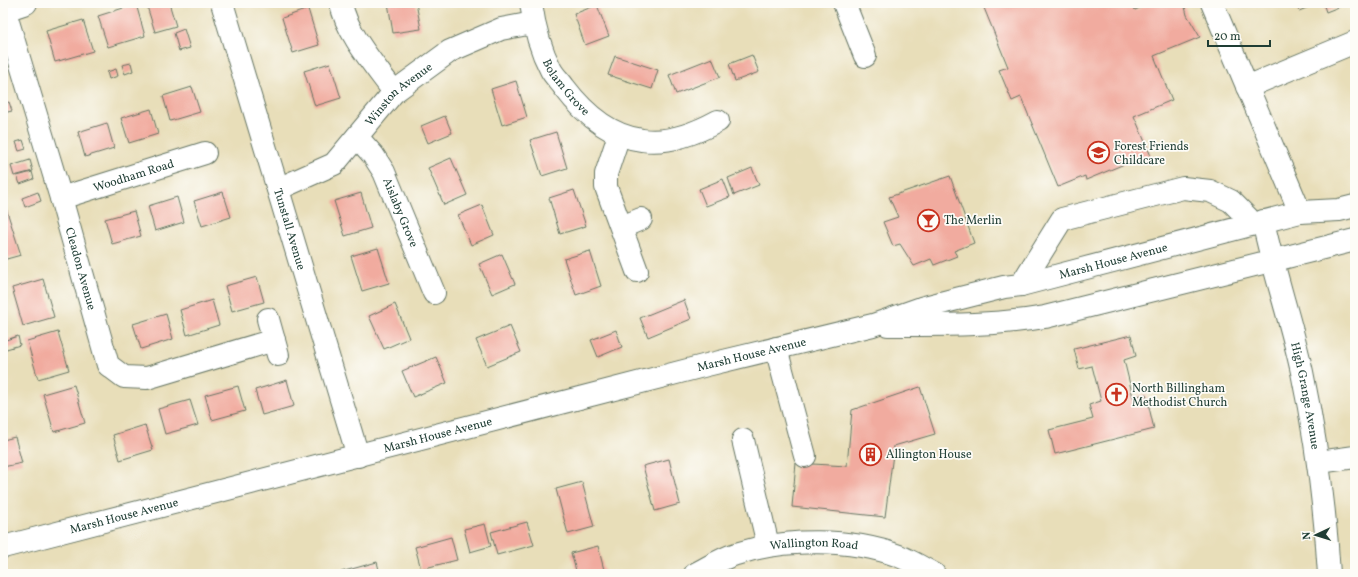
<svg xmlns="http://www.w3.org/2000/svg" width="1358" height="577" font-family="Vollkorn,serif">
	<rect width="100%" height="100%" fill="#fdfcf7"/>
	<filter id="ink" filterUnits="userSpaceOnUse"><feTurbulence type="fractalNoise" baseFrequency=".025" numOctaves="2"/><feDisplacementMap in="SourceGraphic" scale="8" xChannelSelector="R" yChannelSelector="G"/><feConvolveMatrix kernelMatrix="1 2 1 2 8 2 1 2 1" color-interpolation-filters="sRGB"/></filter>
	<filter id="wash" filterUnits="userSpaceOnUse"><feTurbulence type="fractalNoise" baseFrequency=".012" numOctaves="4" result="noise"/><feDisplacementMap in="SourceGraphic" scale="16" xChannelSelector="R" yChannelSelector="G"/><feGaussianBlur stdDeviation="0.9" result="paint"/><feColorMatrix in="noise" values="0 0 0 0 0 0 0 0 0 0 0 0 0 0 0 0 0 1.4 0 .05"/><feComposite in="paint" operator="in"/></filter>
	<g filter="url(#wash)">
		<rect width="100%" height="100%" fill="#e8deb9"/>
		<g id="blocks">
			<g fill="#f1ab9f">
				<path d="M146 3H169L176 26 155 32Z"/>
				<path d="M388 3H416L421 29 393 33Z"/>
				<path d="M982 3H1133L1135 10 1152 3H1184L1187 15 1200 37 1154 56 1172 100 1134 116 1151 156 1136 163 1134 160 1086 180 1085 176 1058 187 1021 97 1012 101 999 70 1008 67Z"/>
				<path d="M1295 3H1319L1299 11Z"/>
				<path d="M1323 3H1349L1326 12Z"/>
				<path d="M136 4 145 36 108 47 98 16Z"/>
				<path d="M597 5 609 36 585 45 574 14Z"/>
				<path d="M308 9 319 45 293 53 282 18Z"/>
				<path d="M83 20 93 51 55 62 46 31Z"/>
				<path d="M184 29 190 48 179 51 174 33Z"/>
				<path d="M752 55 759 72 735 81 729 64Z"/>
				<path d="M615 56 658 70 652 89 608 75Z"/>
				<path d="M712 58 720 77 676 94 669 75Z"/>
				<path d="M131 63 133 71 125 74 122 65Z"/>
				<path d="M330 63 341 98 315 106 304 71Z"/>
				<path d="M116 69 118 76 109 79 107 72Z"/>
				<path d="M516 81 527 117 502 125 491 89Z"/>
				<path d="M192 87 200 112 170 121 163 96Z"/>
				<path d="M9 102 12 111 3 113V104Z"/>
				<path d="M151 109 158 134 129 143 121 118Z"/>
				<path d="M445 116 452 133 428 143 421 126Z"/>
				<path d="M107 123 114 148 85 157 78 132Z"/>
				<path d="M556 132 567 168 542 176 530 140Z"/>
				<path d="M23 140 26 149 19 151 16 142Z"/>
				<path d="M451 158 467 195 444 205 428 168Z"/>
				<path d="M30 160 33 171 14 176 11 166Z"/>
				<path d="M752 168 759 185 734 195 728 178Z"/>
				<path d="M32 172 34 179 20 184 17 176Z"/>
				<path d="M950 176 974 243 954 251 957 256 934 265 931 259 914 266 900 244 893 246 883 222 898 217 889 197Z"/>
				<path d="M723 179 730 197 706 206 699 189Z"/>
				<path d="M574 190 586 226 560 234 549 198Z"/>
				<path d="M38 192 41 201 25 207 22 198Z"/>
				<path d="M223 192 231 217 202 226 194 201Z"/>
				<path d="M361 193 371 228 345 236 334 201Z"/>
				<path d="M177 197 184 222 155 231 148 206Z"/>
				<path d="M3 199 21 255 3 260Z"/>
				<path d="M482 205 494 235 471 245 458 215Z"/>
				<path d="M134 211 141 236 112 244 105 219Z"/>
				<path d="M378 248 389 283 362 291 351 256Z"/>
				<path d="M590 251 601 286 576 295 564 259Z"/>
				<path d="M502 254 515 284 492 294 479 264Z"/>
				<path d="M257 277 264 302 232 311 225 286Z"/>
				<path d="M43 279 54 317 23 326 12 288Z"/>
				<path d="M212 300 219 325 187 335 180 310Z"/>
				<path d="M684 300 691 319 648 337 640 318Z"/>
				<path d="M395 304 409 338 384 349 369 316Z"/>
				<path d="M166 314 173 339 141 349 133 324Z"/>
				<path d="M510 326 521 352 487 366 476 340Z"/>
				<path d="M616 330 622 347 598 357 591 340Z"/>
				<path d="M58 332 69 370 38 379 27 341Z"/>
				<path d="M1131 335 1136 356 1124 360 1133 397 1146 394 1154 429 1055 454 1049 430 1093 419 1089 405 1101 401 1092 366 1079 369 1074 349Z"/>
				<path d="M18 336 20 345 3 350V341Z"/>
				<path d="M436 357 447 383 413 397 402 371Z"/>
				<path d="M287 380 294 406 262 415 255 390Z"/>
				<path d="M74 385 85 423 54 432 43 394Z"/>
				<path d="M238 386 245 411 212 420 205 395Z"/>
				<path d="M920 387 935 434 894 446 885 517 792 507 796 463 847 466 852 410Z"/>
				<path d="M190 400 198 425 165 434 158 409Z"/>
				<path d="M145 425 153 450 120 460 113 435Z"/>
				<path d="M15 437 22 463 3 467V440Z"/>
				<path d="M669 459 680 504 655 511 643 466Z"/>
				<path d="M582 482 594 527 568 534 556 489Z"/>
				<path d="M527 522 534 545 497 555 491 532Z"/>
				<path d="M485 524 491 546 470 552 464 529Z"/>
				<path d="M451 537 457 560 421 569 415 547Z"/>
				<path d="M598 546 605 574H577L571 553Z"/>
				<path d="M377 562 380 574H342L341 572Z"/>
			</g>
		</g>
	</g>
	<g filter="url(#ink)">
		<use href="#blocks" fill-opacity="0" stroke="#657563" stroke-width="1"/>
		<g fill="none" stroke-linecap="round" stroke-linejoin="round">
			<defs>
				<g id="minor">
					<path id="s1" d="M222 3 358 456"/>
					<path d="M341 3C346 33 376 67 394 92"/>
					<path id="s2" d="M531 3C534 26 540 49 551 70 554 76 560 81 564 87 583 112 609 136 642 140 669 144 696 133 718 121"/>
					<path d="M844 3 865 56"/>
					<path d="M1212 3 1300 212"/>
					<path id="s3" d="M3 5 61 198 108 365 124 377 147 378 274 340"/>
					<path d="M5 10 26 3"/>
					<path d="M1247 87 1355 42"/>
					<path d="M619 135 606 174V187L637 271"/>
					<path id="s4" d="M357 137 373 155 384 172 434 293"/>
					<path id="s5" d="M278 189 334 164 394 92 450 51 501 29 533 23"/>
					<path id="s6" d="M61 198 205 153"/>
					<path id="s7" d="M1263 221C1274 273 1291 321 1302 372 1316 439 1325 506 1329 574"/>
					<path d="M622 227 641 219"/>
					<path d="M1021 285 1062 219 1183 188 1210 191 1231 201 1248 218 1250 225"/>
					<path d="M268 319 278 355"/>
					<path d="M888 325C942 325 992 326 1045 317L1355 240"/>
					<path d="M776 348 805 456"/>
					<path d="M743 440 768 545"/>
					<path d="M1319 462 1355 457"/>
					<path id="s8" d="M3 547 707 365 873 325 921 308 1004 287 1021 285 1300 212 1339 210 1355 206"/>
					<path id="s9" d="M695 574C709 567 722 558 736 554 785 538 851 538 899 556 911 561 923 568 934 574"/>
				</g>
			</defs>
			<use href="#minor" stroke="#657563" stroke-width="24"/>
			<use href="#minor" stroke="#fff" stroke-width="22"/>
		</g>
	</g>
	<defs>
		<symbol id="school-ring" viewBox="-11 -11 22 22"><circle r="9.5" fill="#fdfcf7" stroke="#c8321e" stroke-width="1.5"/><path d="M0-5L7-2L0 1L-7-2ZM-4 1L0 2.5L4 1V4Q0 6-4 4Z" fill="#c8321e"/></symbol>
		<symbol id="bar-ring" viewBox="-11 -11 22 22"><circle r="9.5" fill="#fdfcf7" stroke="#c8321e" stroke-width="1.5"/><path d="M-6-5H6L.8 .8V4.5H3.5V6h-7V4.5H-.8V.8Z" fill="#c8321e"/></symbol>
		<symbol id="church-ring" viewBox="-11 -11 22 22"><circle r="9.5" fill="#fdfcf7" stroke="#c8321e" stroke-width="1.5"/><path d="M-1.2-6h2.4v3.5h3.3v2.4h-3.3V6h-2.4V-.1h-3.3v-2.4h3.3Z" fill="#c8321e"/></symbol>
		<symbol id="building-ring" viewBox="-11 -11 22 22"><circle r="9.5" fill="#fdfcf7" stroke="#c8321e" stroke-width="1.5"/><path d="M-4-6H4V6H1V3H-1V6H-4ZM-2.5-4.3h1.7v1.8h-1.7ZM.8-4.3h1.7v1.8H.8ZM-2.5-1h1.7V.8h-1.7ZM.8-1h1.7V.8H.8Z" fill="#c8321e"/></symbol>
	</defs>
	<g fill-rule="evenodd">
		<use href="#school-ring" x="1086" y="140" width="25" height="25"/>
		<use href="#bar-ring" x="916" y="208" width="25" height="25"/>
		<use href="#church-ring" x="1104" y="382" width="25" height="25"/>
		<use href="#building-ring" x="858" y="442" width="25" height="25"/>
	</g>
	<g text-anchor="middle" stroke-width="3.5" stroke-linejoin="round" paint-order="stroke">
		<g font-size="12" fill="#1f3d34" stroke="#fdfcf7">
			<text dy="4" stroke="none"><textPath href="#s2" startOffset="93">Bolam Grove</textPath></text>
			<text dy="4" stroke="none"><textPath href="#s5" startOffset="157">Winston Avenue</textPath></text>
			<text dy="4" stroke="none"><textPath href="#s6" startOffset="76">Woodham Road</textPath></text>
			<text dy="4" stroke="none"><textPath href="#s4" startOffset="88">Aislaby Grove</textPath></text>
			<text dy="4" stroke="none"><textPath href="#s1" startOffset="236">Tunstall Avenue</textPath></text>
			<text dy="4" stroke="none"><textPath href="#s8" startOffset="1147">Marsh House Avenue</textPath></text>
			<text dy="4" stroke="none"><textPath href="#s3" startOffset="275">Cleadon Avenue</textPath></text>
			<text dy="4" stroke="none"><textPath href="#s8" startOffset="773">Marsh House Avenue</textPath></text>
			<text dy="4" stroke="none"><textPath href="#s7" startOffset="180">High Grange Avenue</textPath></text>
			<text dy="4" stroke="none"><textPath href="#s8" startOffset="449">Marsh House Avenue</textPath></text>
			<text dy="4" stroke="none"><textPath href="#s8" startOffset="125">Marsh House Avenue</textPath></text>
			<text dy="4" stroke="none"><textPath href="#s9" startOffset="125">Wallington Road</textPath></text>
		</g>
		<g font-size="12" fill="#1f3d34" stroke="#fdfcf7" text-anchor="start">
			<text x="1114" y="150">Forest Friends<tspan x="1114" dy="14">Childcare</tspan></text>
			<text x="944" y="224">The Merlin</text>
			<text x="1132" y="392">North Billingham<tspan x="1132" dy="14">Methodist Church</tspan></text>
			<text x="886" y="458">Allington House</text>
		</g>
	</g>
	<rect width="1358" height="577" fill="none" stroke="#fdfcf7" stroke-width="16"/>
	<g transform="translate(1316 535) rotate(266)" stroke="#fdfcf7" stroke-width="3" paint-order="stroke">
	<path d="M0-3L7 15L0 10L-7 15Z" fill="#1f3d34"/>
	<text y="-6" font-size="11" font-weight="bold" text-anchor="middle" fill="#1f3d34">N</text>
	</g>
	<path d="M1208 40v6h62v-6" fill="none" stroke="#1f3d34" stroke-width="2"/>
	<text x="1214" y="40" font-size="12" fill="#1f3d34" stroke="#fdfcf7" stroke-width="3" paint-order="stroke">20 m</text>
</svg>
